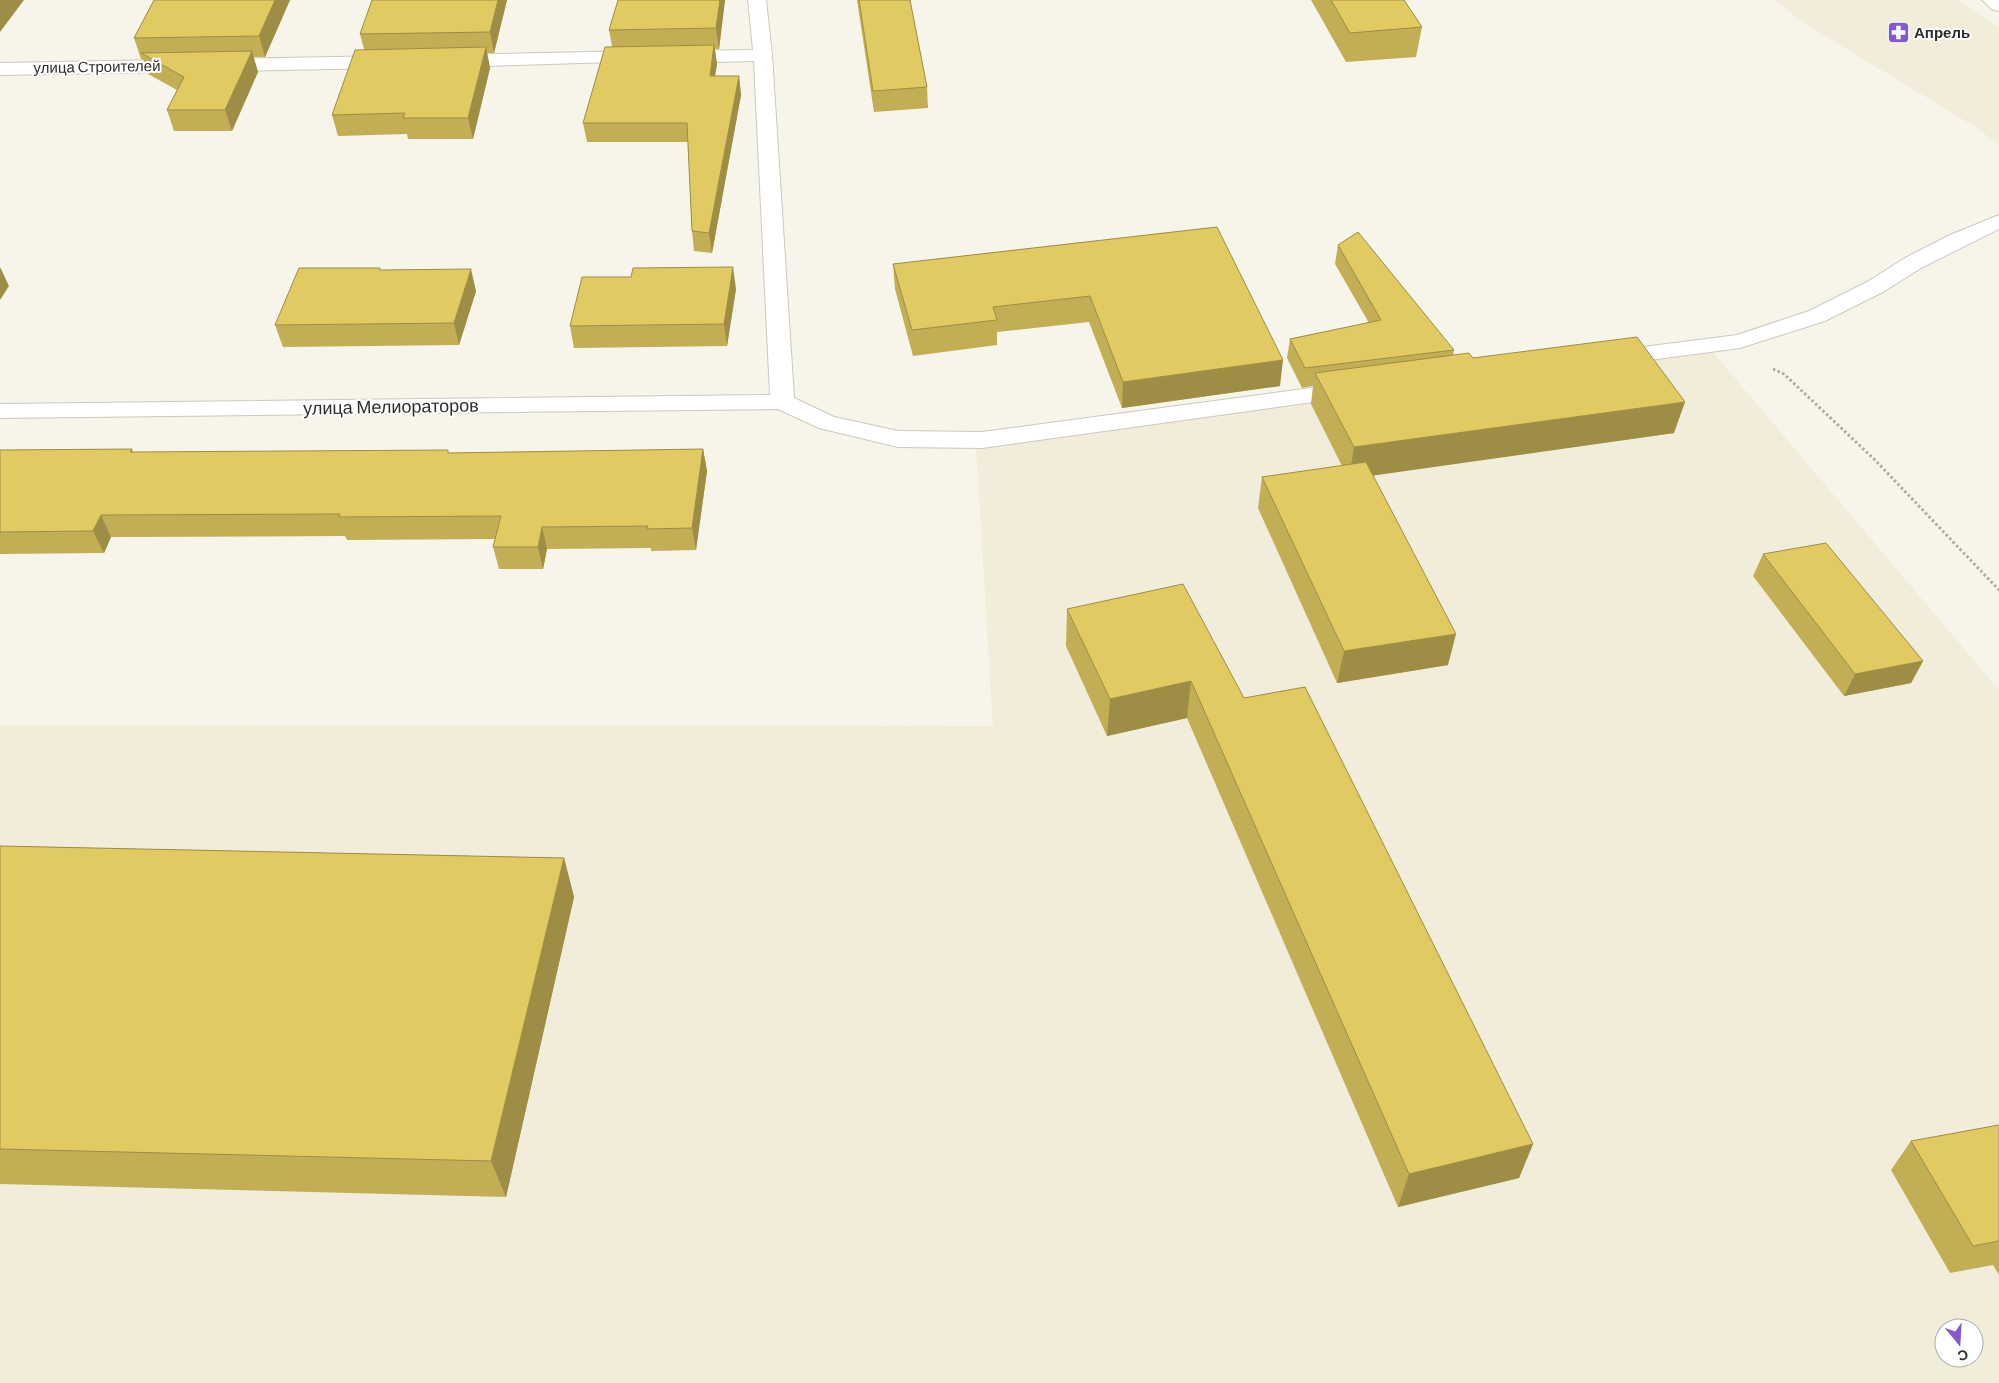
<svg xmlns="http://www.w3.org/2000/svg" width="1999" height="1383" font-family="Barlow,sans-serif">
	<rect width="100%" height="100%" fill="#f7f5ea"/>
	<g fill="#f1edda" fill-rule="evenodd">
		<path d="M1775 0H1959L1999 27V145L1977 128 1802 22Z"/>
		<path d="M1712 351 1999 690V1383H0V725L993 726 976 447ZM1944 1328H1974V1358H1944Z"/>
	</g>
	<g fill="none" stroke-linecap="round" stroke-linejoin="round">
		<defs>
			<g id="minor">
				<path d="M748 0H766L772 55 794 398 834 417 898 431 982 432 1349 383 1357 385 1361 390 1357 395 1349 397 982 448 898 447 819 428 778 409 0 418V404L770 395 754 61 680 63 673 61 671 57 673 53 680 51 753 50Z"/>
				<path d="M639 51 646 53 648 57 646 61 452 67 445 65 443 61 445 57 452 55Z"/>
				<path d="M387 56 394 58 396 62 394 66 387 68 0 75V63Z"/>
				<path d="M1999 215V229L1921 268 1883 292 1825 321 1740 348 1612 365 1604 363 1601 358 1604 353 1612 351 1737 335 1809 311 1867 282 1905 258 1950 235Z"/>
			</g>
			<path id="major" d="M1982 0H1999V11L1993 10Z"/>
		</defs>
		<use href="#minor" stroke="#cbc9be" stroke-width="2"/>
		<use href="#major" stroke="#cbc9be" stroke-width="2"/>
		<path stroke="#adaba3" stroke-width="3" stroke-dasharray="2.5 2.5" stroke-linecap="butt" d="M1773 369 1784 374 1875 460 1999 590"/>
		<use href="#minor" fill="#fff" fill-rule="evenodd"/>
		<use href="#major" fill="#fff" fill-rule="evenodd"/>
	</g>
	<g fill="#c2ae54">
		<path d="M154 0H290L265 57H253L258 72 232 131H174L167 110 177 90 148 74 143 59H141L134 38Z"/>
		<path d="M372 0H507L494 53H487L490 68 473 139H408L407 134 338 136 332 115 364 49 360 34Z"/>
		<path d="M725 0 719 49H715L717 64 715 76H739L741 95 712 253 694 251 692 231 688 142H587L583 123 612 46 609 30Z"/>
		<path d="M857 0H910L927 87 928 108 874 112Z"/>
		<path d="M1311 0H1404L1422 27 1416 57 1346 62Z"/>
		<path d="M1217 227 1280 386 1122 408 1089 322 997 332V345L913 356 895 289 893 264Z"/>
		<path d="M1338 245 1454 350 1453 356 1473 358 1674 433 1373 475 1448 665 1337 683 1258 508 1262 477 1342 466 1311 404 1313 386 1302 388 1287 358 1290 339 1369 323 1335 264Z"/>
		<path d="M381 270 476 291 459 345 283 347 275 325Z"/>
		<path d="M736 289 727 346 574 348 570 326Z"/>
		<path d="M132 449 133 452 449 453 703 449 707 471 696 550 651 551V548L547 549 543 569H499L493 547 495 539 347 540 345 536 111 537 104 553 0 554V450Z"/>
		<path d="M1763 554 1923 661 1911 683 1844 696 1753 576Z"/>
		<path d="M1067 609 1244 698 1533 1144 1519 1178 1398 1207 1187 718 1107 736 1066 646Z"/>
		<path d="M0 846 564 858 574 897 506 1197 0 1184Z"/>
		<path d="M1999 1125V1275L1993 1265 1950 1273 1891 1170 1911 1141Z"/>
	</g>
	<g fill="#9e8d45">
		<path d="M0 0H24L0 32Z"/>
		<path d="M275 0H290L265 57 259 36Z"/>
		<path d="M498 0H507L494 53 490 32Z"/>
		<path d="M720 0H725L719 49 716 28Z"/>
		<path d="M714 45 717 64 712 95 710 76Z"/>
		<path d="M486 47 490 68 473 139 468 118Z"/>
		<path d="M252 51 258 72 232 131 225 110Z"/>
		<path d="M739 76 741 95 712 253 709 233Z"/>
		<path d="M0 267 9 286 0 300Z"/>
		<path d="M733 267 736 289 727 346 724 324Z"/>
		<path d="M471 269 476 291 459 345 454 323Z"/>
		<path d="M1283 360 1280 386 1122 408 1123 382Z"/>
		<path d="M1685 402 1674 433 1349 479 1354 447Z"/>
		<path d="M703 449 707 471 696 550 692 528Z"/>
		<path d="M101 515 111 537 104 553 93 531Z"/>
		<path d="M542 527 547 549 543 569 538 547Z"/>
		<path d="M1456 634 1448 665 1337 683 1344 651Z"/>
		<path d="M1923 661 1911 683 1844 696 1855 674Z"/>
		<path d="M1191 681 1187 718 1107 736 1110 699Z"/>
		<path d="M564 858 574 897 506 1197 491 1161Z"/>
		<path d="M1533 1144 1519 1178 1398 1207 1409 1174Z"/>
	</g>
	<g fill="#e2ca62" stroke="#9e8d45">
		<path d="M154 0H275L259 36 134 38Z"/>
		<path d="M372 0H498L490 32 360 34Z"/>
		<path d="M618 0H720L716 28 609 30Z"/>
		<path d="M859 0H910L927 87 873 91Z"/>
		<path d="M1331 0H1404L1422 27 1350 33Z"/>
		<path d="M714 45 710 76H739L709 233 692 231 687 123H583L605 47Z"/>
		<path d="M486 47 468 118H403L405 113 332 115 355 50Z"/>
		<path d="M252 51 225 110H167L184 77 141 53Z"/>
		<path d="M1217 227 1283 360 1123 382 1090 296 993 307 997 320 912 330 893 264Z"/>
		<path d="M1358 232 1454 350 1305 368 1290 339 1381 320 1338 245Z"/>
		<path d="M733 267 724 324 570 326 582 277H631L633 268Z"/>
		<path d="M299 268H380V270L471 269 454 323 275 325Z"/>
		<path d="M1637 337 1685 402 1354 447 1315 373 1469 353 1473 358Z"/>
		<path d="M132 449 130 452 448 450V453L703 449 692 528 647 529 648 526 542 527 538 547H493L501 516 339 517 340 514 101 515 93 531 0 532V450Z"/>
		<path d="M1366 462 1456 634 1344 651 1262 477Z"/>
		<path d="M1826 543 1923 661 1855 674 1763 554Z"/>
		<path d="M1183 584 1244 698 1305 687 1533 1144 1409 1174 1191 681 1110 699 1067 609Z"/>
		<path d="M0 846 564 858 491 1161 0 1149Z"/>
		<path d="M1999 1125V1241L1973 1246 1911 1141Z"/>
	</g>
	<defs>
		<symbol id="pharmacy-square" viewBox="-11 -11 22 22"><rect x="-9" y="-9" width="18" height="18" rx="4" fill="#8458d1" stroke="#fff"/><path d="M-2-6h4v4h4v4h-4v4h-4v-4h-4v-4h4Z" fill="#fff"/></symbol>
	</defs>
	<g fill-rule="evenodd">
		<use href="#pharmacy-square" x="1886" y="20" width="25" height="25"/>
	</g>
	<g text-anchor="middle" stroke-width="4" stroke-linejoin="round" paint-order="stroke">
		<g font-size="15" font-weight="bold" fill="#2f2e2a" stroke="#fff" text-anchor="start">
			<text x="1914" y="38">Апрель</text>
		</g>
		<g font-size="15" fill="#2f2e2a" stroke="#fff">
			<text transform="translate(97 67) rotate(-1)" y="5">улица Строителей</text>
		</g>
		<g font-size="18" fill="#2f2e2a" stroke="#fff">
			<text transform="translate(391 407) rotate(-1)" y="6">улица Мелиораторов</text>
		</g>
	</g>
	<g transform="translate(1959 1343) rotate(162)"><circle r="24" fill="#ffffff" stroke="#acabaa"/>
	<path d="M0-4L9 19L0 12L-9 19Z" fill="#8458d1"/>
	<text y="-8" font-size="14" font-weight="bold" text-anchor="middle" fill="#2f2e2a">С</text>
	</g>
</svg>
